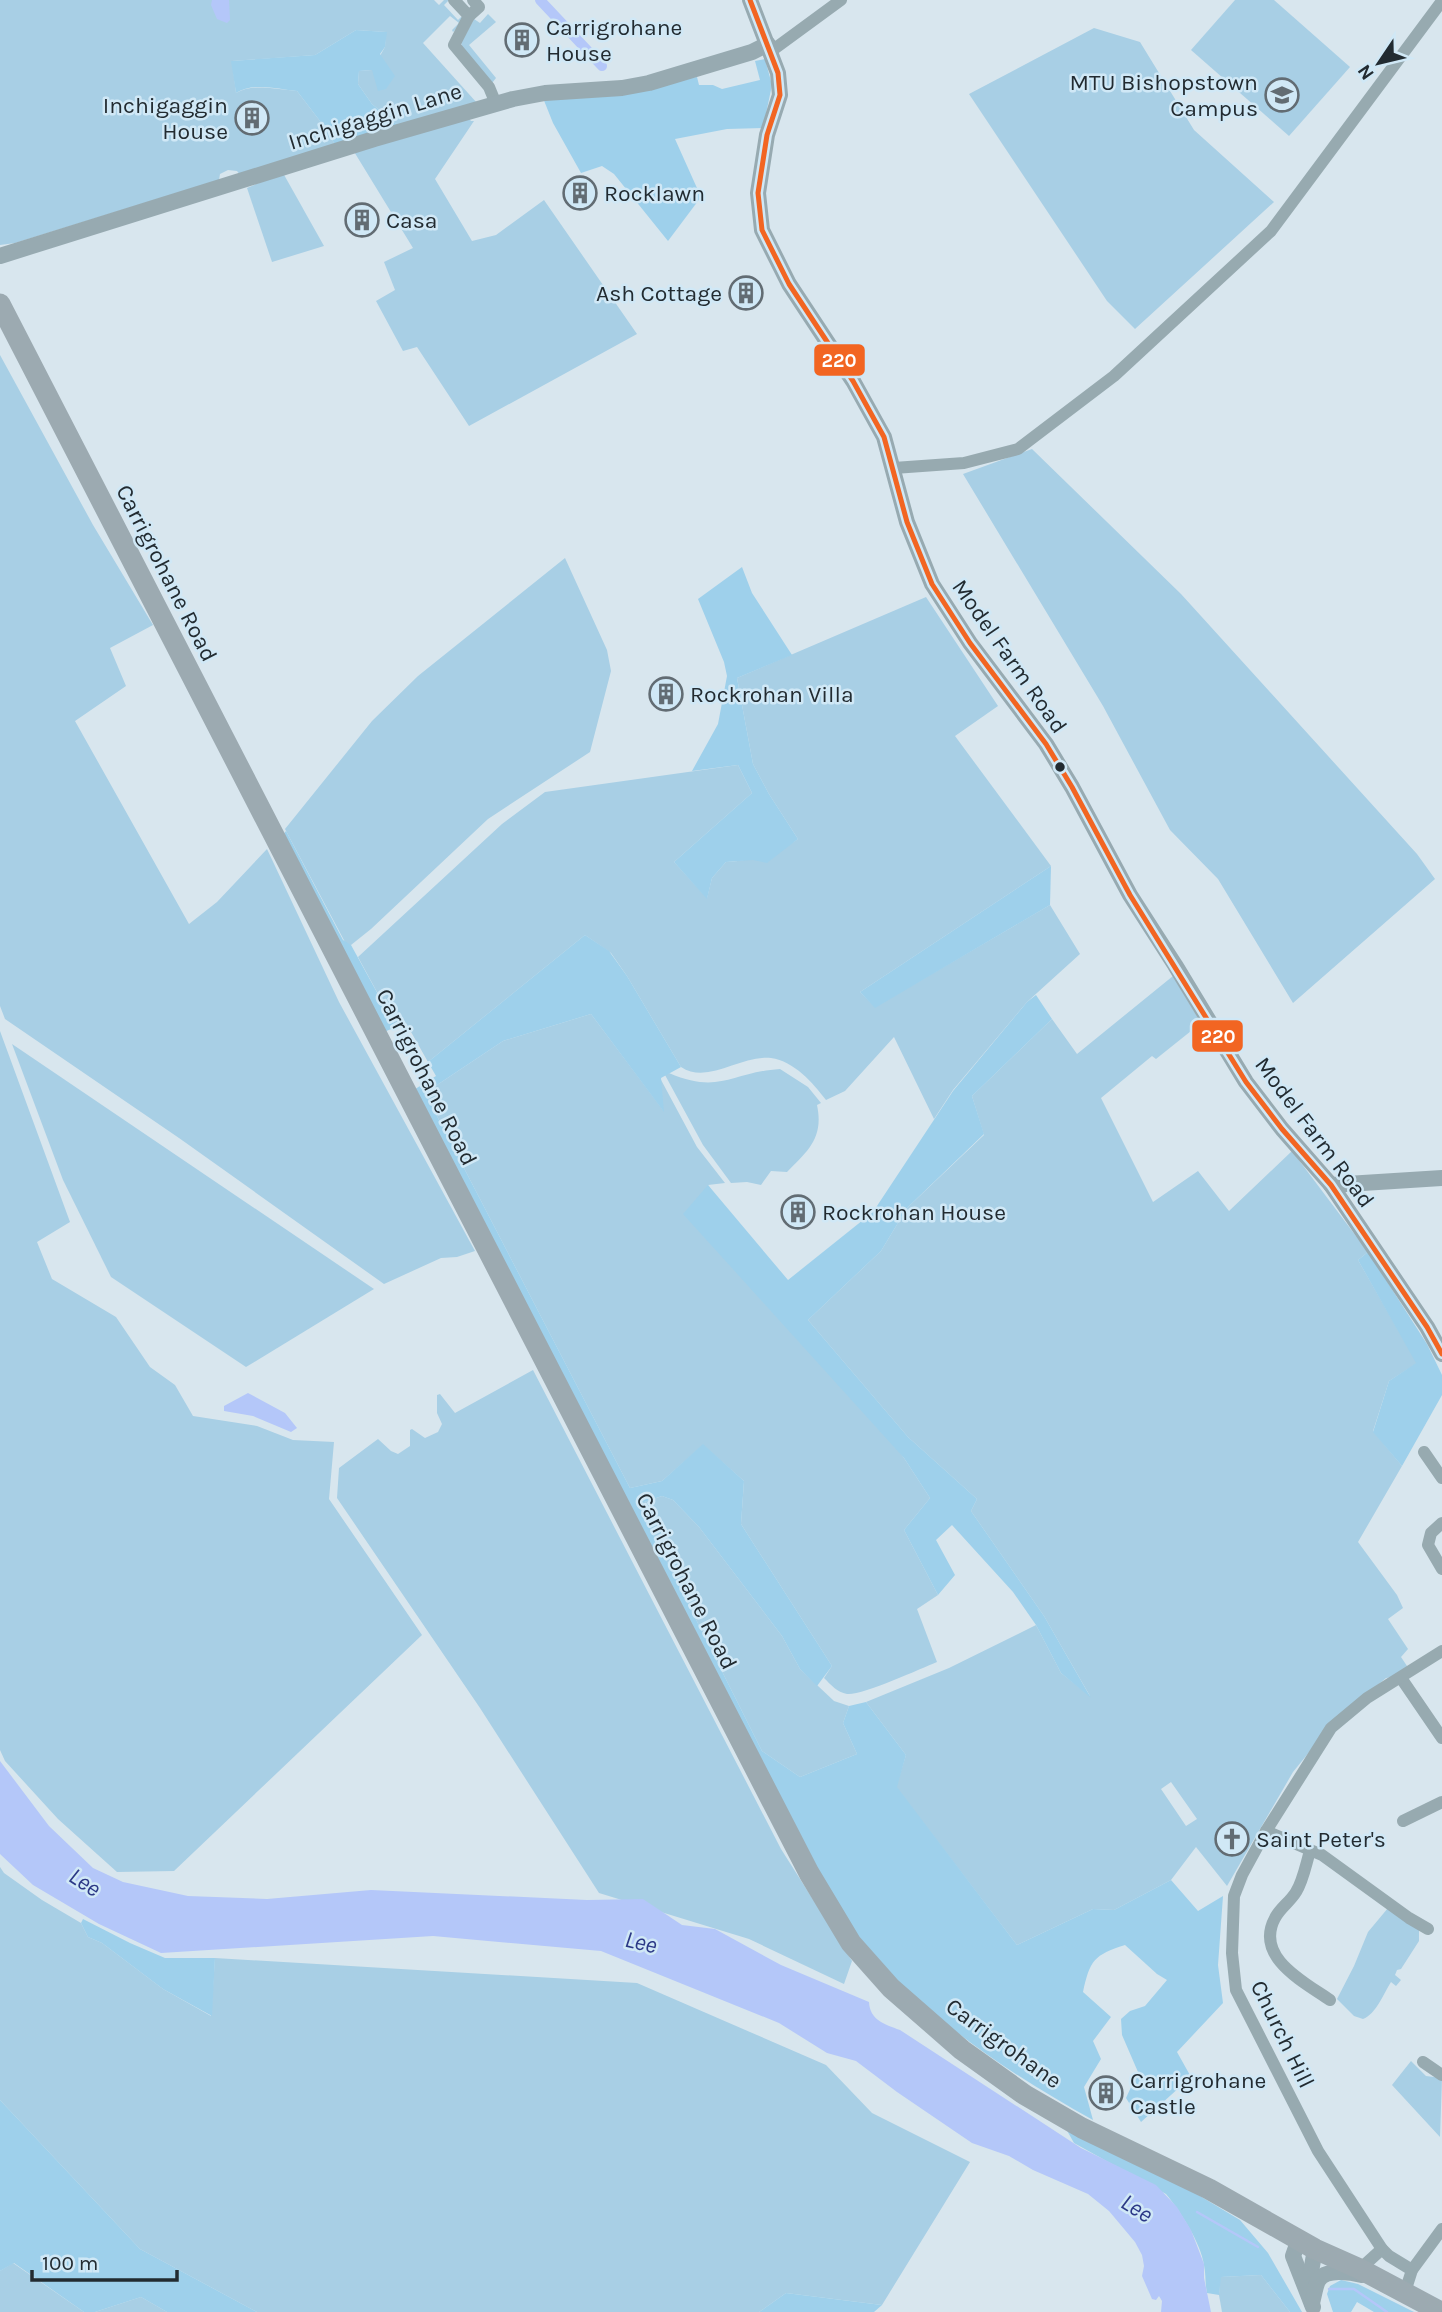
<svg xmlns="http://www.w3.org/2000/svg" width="1442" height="2312" font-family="Karla,sans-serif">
	<rect width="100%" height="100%" fill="#d8e6ee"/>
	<g fill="#a8cfe5" fill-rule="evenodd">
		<path d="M0 0H434L439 5 444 0H449L444 5 458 20 463 15 461 25 453 32 452 30 459 23 450 16 423 43 477 103 400 127 372 104 358 84 359 71 372 70 385 47 386 32 356 30 315 55 232 61 236 93C254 83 277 89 297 91L323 125 336 146 241 176 237 171 228 170 220 174 219 180 15 243 0 245Z"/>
		<path d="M1235 0H1274L1350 67 1289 136 1191 50Z"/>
		<path d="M488 14 496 22 469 45 496 78 492 83 463 49 461 43 474 19 480 23Z"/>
		<path d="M1094 28 1140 42 1194 130 1274 202 1135 329 1107 301 969 94Z"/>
		<path d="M466 115 471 121H474L435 179 472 241 496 235 544 200 637 334 469 426 417 347 403 351 376 301 395 290 384 262 413 248 353 150Z"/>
		<path d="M283 173 324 246 272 262 247 188Z"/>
		<path d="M0 355 93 525 153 625 110 648 126 686 75 721 189 924 217 902 267 849 339 1002 475 1251 457 1257 441 1258 384 1284 179 1138 5 1019 0 1006Z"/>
		<path d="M1032 449 1181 594 1417 854 1435 879 1293 1003 1218 879 1170 830 1103 706 963 474Z"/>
		<path d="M565 558 607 650 611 671 590 752 488 819 371 929 351 945 346 944 285 829 372 721 418 676Z"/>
		<path d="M926 597 998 706 955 736 1051 866 860 992 875 1007 1050 905 1080 954 1027 1002 953 1090 934 1119 894 1037 845 1091 826 1100C813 1083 794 1061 771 1058 740 1055 708 1085 681 1067L627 976 611 953 585 935 428 1062 406 1023 396 1027 358 957 502 824 545 792 738 765 752 793 674 862 707 898 712 878 726 862C753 860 776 855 798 839L769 794 753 764 737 678Z"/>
		<path d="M1173 976 1201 1023 1156 1059 1152 1056 1101 1098 1153 1202 1198 1171 1229 1211 1292 1151 1368 1252 1358 1260 1417 1363 1389 1381 1373 1431 1402 1466 1358 1542 1397 1595 1403 1608 1388 1619 1408 1649 1401 1657 1409 1669 1399 1676 1386 1678 1332 1724 1293 1772 1227 1886 1196 1847 1171 1880 1114 1910 1093 1909 1017 1945 896 1787 906 1755 866 1702 949 1668 1036 1625 1061 1673 1090 1696 1044 1616 971 1511 977 1499 908 1437 808 1320 881 1251 907 1208 984 1135 972 1096 1052 1019 1077 1054ZM1171 1782 1197 1819 1186 1826 1161 1789Z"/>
		<path d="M591 1014 663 1110 660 1078 697 1147 725 1183 708 1185 904 1458 930 1498 904 1530 938 1595 917 1609 937 1662C920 1669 861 1696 847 1694 837 1692 831 1685 824 1678L832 1666 741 1524 744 1481 703 1445 662 1481 630 1488 425 1093 503 1041Z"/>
		<path d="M0 1031 70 1222 37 1242 52 1279 116 1317 150 1367 175 1385 193 1416 257 1426 293 1440 334 1442 329 1499 422 1635 174 1871 117 1872 58 1819 5 1761 0 1750Z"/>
		<path d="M12 1044 374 1289 246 1367 111 1277 63 1180Z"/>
		<path d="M780 1069 808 1087 821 1103 817 1105C824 1138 808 1151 787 1172L771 1171 761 1185 747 1182 731 1183 703 1145 665 1075 669 1073C720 1095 732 1072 780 1069Z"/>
		<path d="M533 1370 781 1849 852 1961 844 1984 749 1939 599 1893 480 1708 337 1498 339 1468 378 1439 391 1451 398 1454 410 1446V1430L412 1429 425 1438 438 1432 442 1424 437 1413V1395L440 1394 455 1413Z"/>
		<path d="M662 1496 673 1500 699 1527 782 1636 800 1669 834 1701 849 1706 843 1723 857 1754 800 1777 762 1751 638 1504Z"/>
		<path d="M0 1867 4 1873 42 1900 81 1923 88 1937 102 1943 163 1989 211 2016 215 1958 637 1983 826 2065 872 2113 970 2162 882 2305 786 2293 759 2312H257L140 2249 0 2100Z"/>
		<path d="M1388 1908 1419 1929V1941L1401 1969 1397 1970 1395 1975 1401 1980 1396 1986 1391 1982C1383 1995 1376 2014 1363 2019L1354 2016 1337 1999 1354 1966 1368 1932Z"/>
		<path d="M1411 2061 1426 2076 1442 2078 1440 2137 1392 2085Z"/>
		<path d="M13 2263 84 2312H0V2271Z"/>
		<path d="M1261 2275 1290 2312H1222L1219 2295 1220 2277Z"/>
		<path d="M141 2297 167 2312H95Z"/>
	</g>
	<g fill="#9ed0eb">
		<path d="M356 30 387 32 385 47 380 54 395 76 386 89 378 91 372 70 359 71 358 84 372 104 400 127 336 146 323 125 297 91C277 89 254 82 236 93L231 61 315 55Z"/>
		<path d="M765 59 772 85 763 128 727 129 675 139 701 197 668 241 614 174 602 166 581 173 553 123 543 98 697 77 699 85H713L722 89 760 80 755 61Z"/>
		<path d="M742 567 752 593 792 655 737 678 753 764 769 794 798 839 767 863 753 860 726 862 712 878 707 899 674 862 752 793 738 765 692 771 718 724 727 676 724 662 698 599Z"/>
		<path d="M286 831 343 940 351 945 396 1027 384 1032 280 839Z"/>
		<path d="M1051 866 1050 905 875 1008 860 992Z"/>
		<path d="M585 935 609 951 627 976 681 1067 661 1078 664 1112 591 1014 503 1041 425 1093 630 1488 662 1481 703 1444 744 1481 741 1524 832 1666 817 1686 800 1669 782 1636 699 1527 673 1500 662 1496 638 1504 762 1751 800 1777 857 1754 843 1723 849 1706 866 1702 906 1755 897 1787 1017 1945 1093 1909 1114 1910 1171 1880 1198 1911 1223 1896 1218 1965 1223 2003 1177 2052 1191 2077 1141 2122 1126 2098 1138 2072 1122 2035 1121 2019 1130 2011 1145 2006 1167 1980 1157 1974 1125 1945C1094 1955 1090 1960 1083 1992L1111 2017 1093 2041 1101 2059 1084 2087 1093 2120C1010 2074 932 2022 868 1950 849 1930 835 1903 819 1880L412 1091 436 1076 428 1062Z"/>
		<path d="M1036 995 1052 1019 972 1096 984 1134 907 1208 881 1251 808 1320 908 1437 977 1499 971 1511 1044 1616 1091 1698 1061 1673 1036 1625 1013 1592 952 1525 936 1540 955 1575 938 1595 904 1530 930 1498 904 1458 683 1214 708 1185 788 1280 873 1212 953 1091 1027 1002Z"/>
		<path d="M1368 1252 1427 1344 1442 1375V1395L1402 1466 1373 1432 1389 1381 1416 1363 1358 1260Z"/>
		<path d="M83 1919 130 1943 165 1958H215L212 2016 163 1989 102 1943 88 1937 81 1923Z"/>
		<path d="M0 2100 140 2249 257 2312H167L141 2297 95 2312H84L14 2263 0 2271Z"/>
		<path d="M1065 2127 1185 2187 1240 2220 1268 2253 1302 2312H1290L1261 2275 1221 2277 1219 2295 1207 2293C1205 2284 1206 2274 1204 2265 1201 2243 1180 2211 1166 2194L1074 2143Z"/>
		<path d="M1341 2280 1358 2284 1414 2312H1374L1357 2302 1351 2312H1333L1327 2294 1330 2286Z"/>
		<path d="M786 2293 882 2305 874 2312H759Z"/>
	</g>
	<g fill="#b4c7f9">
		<path d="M212 0H229L230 20 227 23 217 19 211 5Z"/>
		<path d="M248 1393 285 1413 297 1428 291 1432 253 1416 224 1411V1406Z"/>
		<path d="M0 1761 49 1826 93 1868 123 1882 188 1896 267 1899 371 1890 587 1900 643 1899 682 1925 715 1929 781 1965 869 2002C870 2020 884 2024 900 2030L1081 2148 1156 2185 1177 2207 1191 2230 1204 2264V2278L1211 2312H1161L1162 2301 1159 2296 1156 2300 1152 2299 1142 2276 1144 2266 1142 2255 1135 2242 1109 2211 1088 2194 1033 2170 1009 2156 972 2143 897 2092 856 2061 827 2053 779 2023 601 1951 433 1936 161 1953 99 1924 33 1885 0 1854Z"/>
	</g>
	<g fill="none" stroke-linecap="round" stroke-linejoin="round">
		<g stroke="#b4c7f9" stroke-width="2.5">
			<path d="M1197 2212 1258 2247"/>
			<path d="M1329 2289H1354L1387 2312"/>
		</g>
		<path stroke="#b4c7f9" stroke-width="10" d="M540 0 602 66"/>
		<g stroke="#97aab0" stroke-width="12">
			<path d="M454 0 469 16"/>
			<path d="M473 0 479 7 469 16 454 45 489 87 496 104"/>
			<path d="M770 52 841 0"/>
			<path d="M894 468 964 463 1018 449 1114 376 1271 231 1442 1"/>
			<path d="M1424 1452 1442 1478"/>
			<path d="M1442 1523 1431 1533 1428 1545 1442 1569"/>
			<path d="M1401 1678 1442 1738"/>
			<path d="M1403 1821 1442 1802"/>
			<path d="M1266 1831 1322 1855 1409 1918 1428 1929"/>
			<path d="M1310 1851C1306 1864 1303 1881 1296 1892 1290 1902 1280 1908 1275 1918 1254 1957 1304 1982 1330 2000"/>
			<path d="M1423 2062 1442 2075"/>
			<path d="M1360 2269 1382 2249"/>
			<path d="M1412 2270 1389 2256 1382 2249 1318 2151 1236 1990 1232 1953 1234 1896 1242 1875 1266 1831 1331 1728 1367 1698 1442 1651"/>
			<path d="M1405 2292 1412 2270 1442 2229"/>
		</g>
		<g stroke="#97aab1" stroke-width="16">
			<path d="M750 0 778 73 780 95 767 135 758 193 762 230 789 284 853 381 884 437 907 522 932 584 970 643 1046 744 1072 787 1130 895 1175 965 1246 1082 1282 1129 1331 1185 1427 1327 1442 1354"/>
			<path d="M0 256 374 139 513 99 545 93 622 88 649 83 752 52 768 44"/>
			<path d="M1331 1185 1442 1178"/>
			<path d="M1299 2239 1293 2256 1313 2307"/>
			<path d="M1311 2290V2272L1315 2249"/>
			<path d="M1312 2303C1314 2296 1315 2287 1318 2281 1325 2268 1351 2272 1362 2275"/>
		</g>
		<path stroke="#9caab1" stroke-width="21" d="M0 304 809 1873 851 1943 891 1988 962 2050 1025 2095 1082 2128 1209 2189 1315 2249 1360 2269 1441 2312"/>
		<defs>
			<path id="bus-1" d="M750 0 778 73 780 95 767 135 758 193 762 230 789 284 853 381 884 437 907 522 932 584 970 643 1046 744 1072 787 1130 895 1246 1082 1282 1129 1331 1185 1427 1327 1442 1354"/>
		</defs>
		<use href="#bus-1" stroke="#d0e8f6" stroke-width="10"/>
		<use href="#bus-1" stroke="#f26522" stroke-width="5"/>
	</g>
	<defs>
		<symbol id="building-ring" viewBox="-11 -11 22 22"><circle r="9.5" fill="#d0e8f6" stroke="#626c73" stroke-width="1.5"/><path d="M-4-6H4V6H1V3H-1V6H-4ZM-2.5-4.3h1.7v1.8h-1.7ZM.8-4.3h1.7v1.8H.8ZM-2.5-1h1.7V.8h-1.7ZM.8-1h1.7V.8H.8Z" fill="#626c73"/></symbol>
		<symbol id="university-ring" viewBox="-11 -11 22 22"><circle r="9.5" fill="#d0e8f6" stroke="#626c73" stroke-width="1.5"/><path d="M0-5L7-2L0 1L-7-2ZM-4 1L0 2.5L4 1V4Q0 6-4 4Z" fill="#626c73"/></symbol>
		<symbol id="church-ring" viewBox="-11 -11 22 22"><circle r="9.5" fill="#d0e8f6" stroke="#626c73" stroke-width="1.5"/><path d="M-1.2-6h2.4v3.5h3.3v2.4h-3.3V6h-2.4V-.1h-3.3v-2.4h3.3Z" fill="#626c73"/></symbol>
	</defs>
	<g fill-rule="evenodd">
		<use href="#building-ring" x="503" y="21" width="38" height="38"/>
		<use href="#university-ring" x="1263" y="76" width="38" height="38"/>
		<use href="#building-ring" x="233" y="99" width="38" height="38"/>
		<use href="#building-ring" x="561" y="174" width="38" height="38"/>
		<use href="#building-ring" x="343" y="201" width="38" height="38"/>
		<use href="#building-ring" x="727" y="274" width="38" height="38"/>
		<use href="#building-ring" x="647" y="675" width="38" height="38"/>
		<use href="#building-ring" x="779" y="1193" width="38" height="38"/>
		<use href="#church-ring" x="1213" y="1820" width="38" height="38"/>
		<use href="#building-ring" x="1087" y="2074" width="38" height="38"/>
	</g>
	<circle fill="#222b31" stroke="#d0e8f6" stroke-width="2.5" cx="1060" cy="767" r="6"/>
	<g text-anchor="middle" stroke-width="5" stroke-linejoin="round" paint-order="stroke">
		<g font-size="23" fill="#222b31" stroke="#d0e8f6" text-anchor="start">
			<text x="546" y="35">Carrigrohane<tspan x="546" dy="26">House</tspan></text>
			<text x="1258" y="90" text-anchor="end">MTU Bishopstown<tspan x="1258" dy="26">Campus</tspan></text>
			<text x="228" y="113" text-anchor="end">Inchigaggin<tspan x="228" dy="26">House</tspan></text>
			<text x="604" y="201">Rocklawn</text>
			<text x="386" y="228">Casa</text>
			<text x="722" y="301" text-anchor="end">Ash Cottage</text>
			<text x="690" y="702">Rockrohan Villa</text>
			<text x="822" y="1220">Rockrohan House</text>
			<text x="1256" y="1847">Saint Peter's</text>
			<text x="1130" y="2088">Carrigrohane<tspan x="1130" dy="26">Castle</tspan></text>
		</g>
		<g font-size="23" fill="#222b31" stroke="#d0e8f6">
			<text transform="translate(375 116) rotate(-17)" y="8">Inchigaggin Lane</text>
			<text transform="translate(167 573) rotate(63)" y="8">Carrigrohane Road</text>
			<text transform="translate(1010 656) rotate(55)" y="8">Model Farm Road</text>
			<text transform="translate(427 1077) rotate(63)" y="8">Carrigrohane Road</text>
			<text transform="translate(1315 1132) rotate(53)" y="8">Model Farm Road</text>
			<text transform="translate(687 1581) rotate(63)" y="8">Carrigrohane Road</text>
			<text transform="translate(1283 2034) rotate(64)" y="8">Church Hill</text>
			<text transform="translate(1004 2043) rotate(36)" y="8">Carrigrohane</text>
		</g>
		<g font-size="24" font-style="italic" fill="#2c3987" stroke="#d0e8f6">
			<text transform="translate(85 1882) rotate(33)" y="8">Lee</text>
			<text transform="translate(641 1942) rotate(13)" y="8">Lee</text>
			<text transform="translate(1137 2208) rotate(32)" y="8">Lee</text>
		</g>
	</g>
	<g stroke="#d0e8f6" stroke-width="2.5">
		<rect x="813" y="343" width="53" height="34" rx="7" fill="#f26522"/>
		<rect x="1191" y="1019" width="53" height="34" rx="7" fill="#f26522"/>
	</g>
	<g font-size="19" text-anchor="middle" font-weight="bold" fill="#fff">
		<text x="839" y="367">220</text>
		<text x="1218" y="1043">220</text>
	</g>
	<g transform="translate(1379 63) rotate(235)" stroke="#d0e8f6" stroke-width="5" paint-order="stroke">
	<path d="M0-5L12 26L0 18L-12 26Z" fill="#222b31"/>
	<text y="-10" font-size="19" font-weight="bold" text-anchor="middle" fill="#222b31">N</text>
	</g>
	<path d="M32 2270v10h145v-10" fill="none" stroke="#222b31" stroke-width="3.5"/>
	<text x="42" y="2270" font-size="21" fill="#222b31" stroke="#d0e8f6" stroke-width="5" paint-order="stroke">100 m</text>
</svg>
